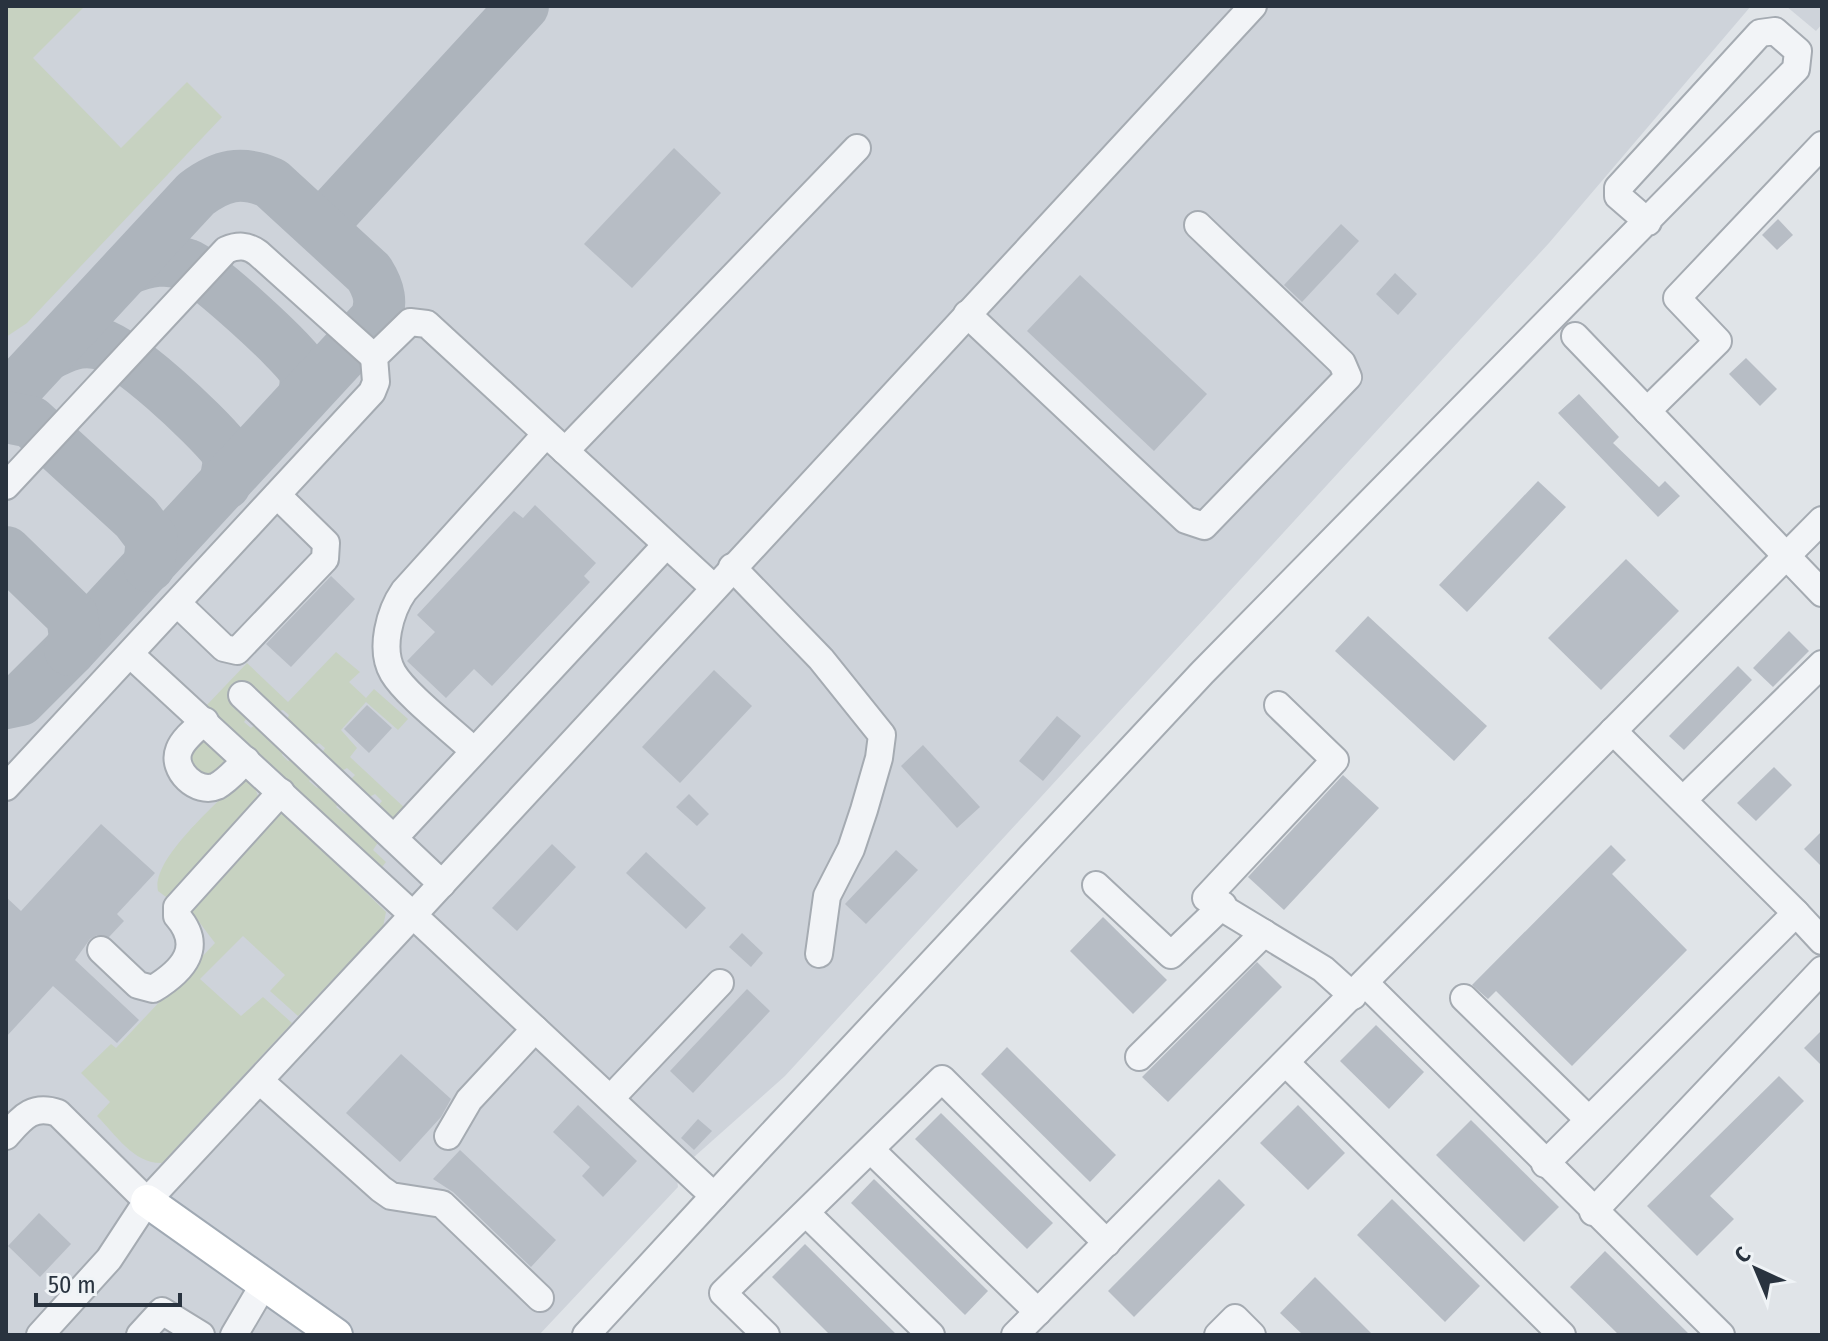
<svg xmlns="http://www.w3.org/2000/svg" width="1828" height="1341" font-family="'Fira Sans Condensed',sans-serif">
	<rect width="100%" height="100%" fill="#e0e4e8"/>
	<g fill="#ced3da">
		<path d="M6 6H1751L1549 243 785 1076 676 1173 678 1187 539 1335H6Z"/>
		<path d="M1786 6H1822V24L1816 31Z"/>
	</g>
	<g fill="#c7d2c1">
		<path d="M6 6H85L33 58 121 148 187 82 222 117 27 323 6 337Z"/>
		<path d="M336 652 360 672 349 682 366 698 374 689 408 719 398 730 366 702 341 730 357 748 350 757 408 811 398 821H391L378 806 382 801 375 794 369 797 350 780 355 775 347 768 340 772 322 753 325 748 319 743 313 746 286 722 289 715 283 710 278 711 245 682 229 699 248 716 244 722 251 728 257 723 285 750 282 755 288 761 294 757 314 776 309 781 317 788 322 784 340 802 336 807 345 814 352 809 381 838 373 850 386 862 382 867 375 868 204 708 247 663 288 702Z"/>
		<path d="M200 738 228 762 223 776 203 780 183 758Z"/>
		<path d="M245 780 254 785 259 799 176 896 166 897 158 891C151 860 214 807 235 784Z"/>
		<path d="M278 812 286 815 386 912 383 927 298 1016 270 991 285 975 243 936 200 979 241 1016 263 997 292 1023 162 1163C134 1164 116 1135 97 1116L110 1102 81 1073 111 1044 116 1048 215 943 190 910Z"/>
	</g>
	<g fill="none" stroke-linecap="round" stroke-linejoin="round">
		<g stroke="#adb4bc" stroke-width="52">
			<path d="M320 227 523 6"/>
			<path d="M127 269C148 261 166 257 188 265 203 270 296 354 303 369 307 378 306 390 302 399"/>
			<path d="M49 354C65 346 78 340 96 343 124 347 206 425 225 449L229 461 225 484"/>
			<path d="M6 399 196 194C221 175 241 170 271 183L369 273C379 289 383 303 375 320L70 650 20 700 6 703"/>
			<path d="M6 417 31 422 136 518 152 539 149 566"/>
			<path d="M6 552 72 616 75 637 70 650"/>
		</g>
	</g>
	<g fill="#b7bdc5">
		<path d="M674 148 721 193 632 288 584 244Z"/>
		<path d="M1778 219 1793 235 1777 250 1762 235Z"/>
		<path d="M1341 224 1359 241 1302 302 1284 285Z"/>
		<path d="M1395 273 1417 294 1398 315 1376 294Z"/>
		<path d="M1080 275 1207 394 1154 451 1027 331Z"/>
		<path d="M1746 358 1777 389 1760 406 1729 374Z"/>
		<path d="M1579 394 1619 437 1613 443 1659 487 1665 481 1680 496 1658 517 1558 413Z"/>
		<path d="M1538 481 1566 507 1467 612 1439 585Z"/>
		<path d="M535 505 596 563 584 576 590 582 492 686 474 669 446 698 407 661 435 632 417 615 514 511 523 518Z"/>
		<path d="M1626 559 1679 611 1601 690 1548 638Z"/>
		<path d="M331 576 355 599 291 667 266 644Z"/>
		<path d="M1368 616 1487 726 1454 761 1335 651Z"/>
		<path d="M1789 631 1809 651 1773 687 1753 668Z"/>
		<path d="M1738 666 1752 680 1684 750 1669 736Z"/>
		<path d="M714 670 752 706 680 783 642 747Z"/>
		<path d="M367 705 392 728 369 753 344 729Z"/>
		<path d="M1057 716 1081 736 1043 781 1019 761Z"/>
		<path d="M923 745 980 807 957 828 901 766Z"/>
		<path d="M1774 767 1792 785 1756 821 1737 803Z"/>
		<path d="M1343 775 1379 808 1284 910 1248 877Z"/>
		<path d="M689 794 709 814 697 826 676 807Z"/>
		<path d="M101 824 155 873 117 914 124 921 109 937 97 935 90 939 75 960 139 1020 117 1043 53 986 6 1037V897L21 911Z"/>
		<path d="M1822 831V867L1804 849Z"/>
		<path d="M552 844 576 867 517 931 492 908Z"/>
		<path d="M1611 845 1626 860 1612 874 1687 950 1572 1066 1496 991 1488 999 1472 985Z"/>
		<path d="M896 850 918 870 866 924 845 904Z"/>
		<path d="M646 852 706 908 686 929 626 873Z"/>
		<path d="M1103 917 1167 980 1133 1014 1070 951Z"/>
		<path d="M742 933 763 953 751 967 729 947Z"/>
		<path d="M1257 962 1282 987 1168 1102 1142 1077Z"/>
		<path d="M747 989 770 1011 693 1093 670 1071Z"/>
		<path d="M1376 1025 1424 1072 1389 1109 1340 1061Z"/>
		<path d="M1822 1030V1066L1804 1048Z"/>
		<path d="M1007 1047 1116 1155 1090 1182 981 1074Z"/>
		<path d="M401 1054 451 1099 441 1117 400 1162 346 1113Z"/>
		<path d="M1779 1076 1804 1101 1710 1196 1734 1219 1697 1256 1647 1206Z"/>
		<path d="M578 1105 637 1161 603 1197 582 1176 590 1167 553 1132Z"/>
		<path d="M1298 1105 1345 1153 1308 1190 1260 1143Z"/>
		<path d="M941 1113 1053 1223 1027 1249 915 1139Z"/>
		<path d="M698 1119 712 1131 694 1150 681 1138Z"/>
		<path d="M1471 1120 1559 1207 1524 1242 1436 1155Z"/>
		<path d="M460 1150 556 1240 531 1267 453 1192 433 1179Z"/>
		<path d="M874 1179 988 1291 965 1315 851 1203Z"/>
		<path d="M1219 1179 1245 1205 1134 1317 1108 1291Z"/>
		<path d="M1392 1199 1480 1286 1445 1322 1357 1235Z"/>
		<path d="M39 1213 71 1244 40 1277 8 1246Z"/>
		<path d="M805 1244 897 1335H830L772 1277Z"/>
		<path d="M1605 1251 1690 1335H1619L1570 1287Z"/>
		<path d="M1315 1277 1373 1335H1303L1280 1313Z"/>
	</g>
	<g fill="none" stroke-linecap="round" stroke-linejoin="round">
		<defs>
			<g id="minor">
				<path d="M967 314 1186 520 1204 526 1348 377 1342 363 1198 225"/>
				<path d="M1575 336 1822 593"/>
				<path d="M1647 411 1718 341 1677 298 1822 145"/>
				<path d="M565 451 857 148"/>
				<path d="M6 486 226 250C238 245 247 245 258 253L374 357"/>
				<path d="M732 567 821 659 882 735 879 758 864 810 851 849 827 896 819 954"/>
				<path d="M177 603 224 648 237 651 325 559 326 543 277 495"/>
				<path d="M242 695 442 884"/>
				<path d="M1278 705 1335 760 1206 898 1323 969 1353 996"/>
				<path d="M205 721C196 729 183 739 179 750 171 770 197 795 217 786 228 780 237 769 246 760"/>
				<path d="M474 751C453 731 406 695 393 673 379 649 390 611 404 591L546 434"/>
				<path d="M6 787 372 392 376 382 374 357 410 322 427 324 713 587"/>
				<path d="M1683 800 1822 664"/>
				<path d="M394 838 666 545"/>
				<path d="M1096 885 1171 955 1223 905"/>
				<path d="M1796 913 1822 941"/>
				<path d="M101 950 138 985 153 989C184 970 204 947 177 916V907L281 792"/>
				<path d="M1365 983 1721 1335"/>
				<path d="M1464 998 1588 1119"/>
				<path d="M1139 1057 1264 933"/>
				<path d="M1286 1063 1562 1335"/>
				<path d="M260 1081 381 1189 391 1196 442 1204 540 1298"/>
				<path d="M611 1098 720 983"/>
				<path d="M6 1136C22 1118 32 1104 58 1113L147 1201"/>
				<path d="M448 1136 469 1100 535 1029"/>
				<path d="M871 1150 1038 1312"/>
				<path d="M1545 1164 1796 913 1613 731"/>
				<path d="M714 1196 1202 673 1796 69 1798 51 1775 31 1760 33 1618 188V196L1648 222"/>
				<path d="M1593 1212 1822 970"/>
				<path d="M807 1214 931 1335"/>
				<path d="M40 1335 109 1259 147 1201 413 915 131 655"/>
				<path d="M140 1335 162 1311 201 1335"/>
				<path d="M234 1335 264 1284"/>
				<path d="M586 1335 714 1196 413 915 1253 6"/>
				<path d="M766 1335 723 1293 942 1079 1107 1243"/>
				<path d="M1015 1335 1822 520"/>
				<path d="M1218 1335 1235 1318 1252 1335"/>
			</g>
			<path id="major" d="M147 1201 336 1335"/>
		</defs>
		<use href="#minor" stroke="#a5abb2" stroke-width="30"/>
		<use href="#major" stroke="#a0a9b3" stroke-width="36"/>
		<use href="#minor" stroke="#f2f4f7" stroke-width="26"/>
		<use href="#major" stroke="#fff" stroke-width="32"/>
	</g>
	<rect width="1828" height="1341" fill="none" stroke="#29333f" stroke-width="16"/>
	<g transform="translate(1756 1269) rotate(316)" stroke="#eff3f6" stroke-width="6" paint-order="stroke">
	<path d="M0-6L14 30L0 20L-14 30Z" fill="#29333f"/>
	<text y="-12" font-size="22" font-weight="bold" text-anchor="middle" fill="#29333f">С</text>
	</g>
	<path d="M36 1293v12h144v-12" fill="none" stroke="#29333f" stroke-width="4"/>
	<text x="48" y="1293" font-size="24" fill="#29333f" stroke="#eff3f6" stroke-width="6" paint-order="stroke">50 m</text>
</svg>
